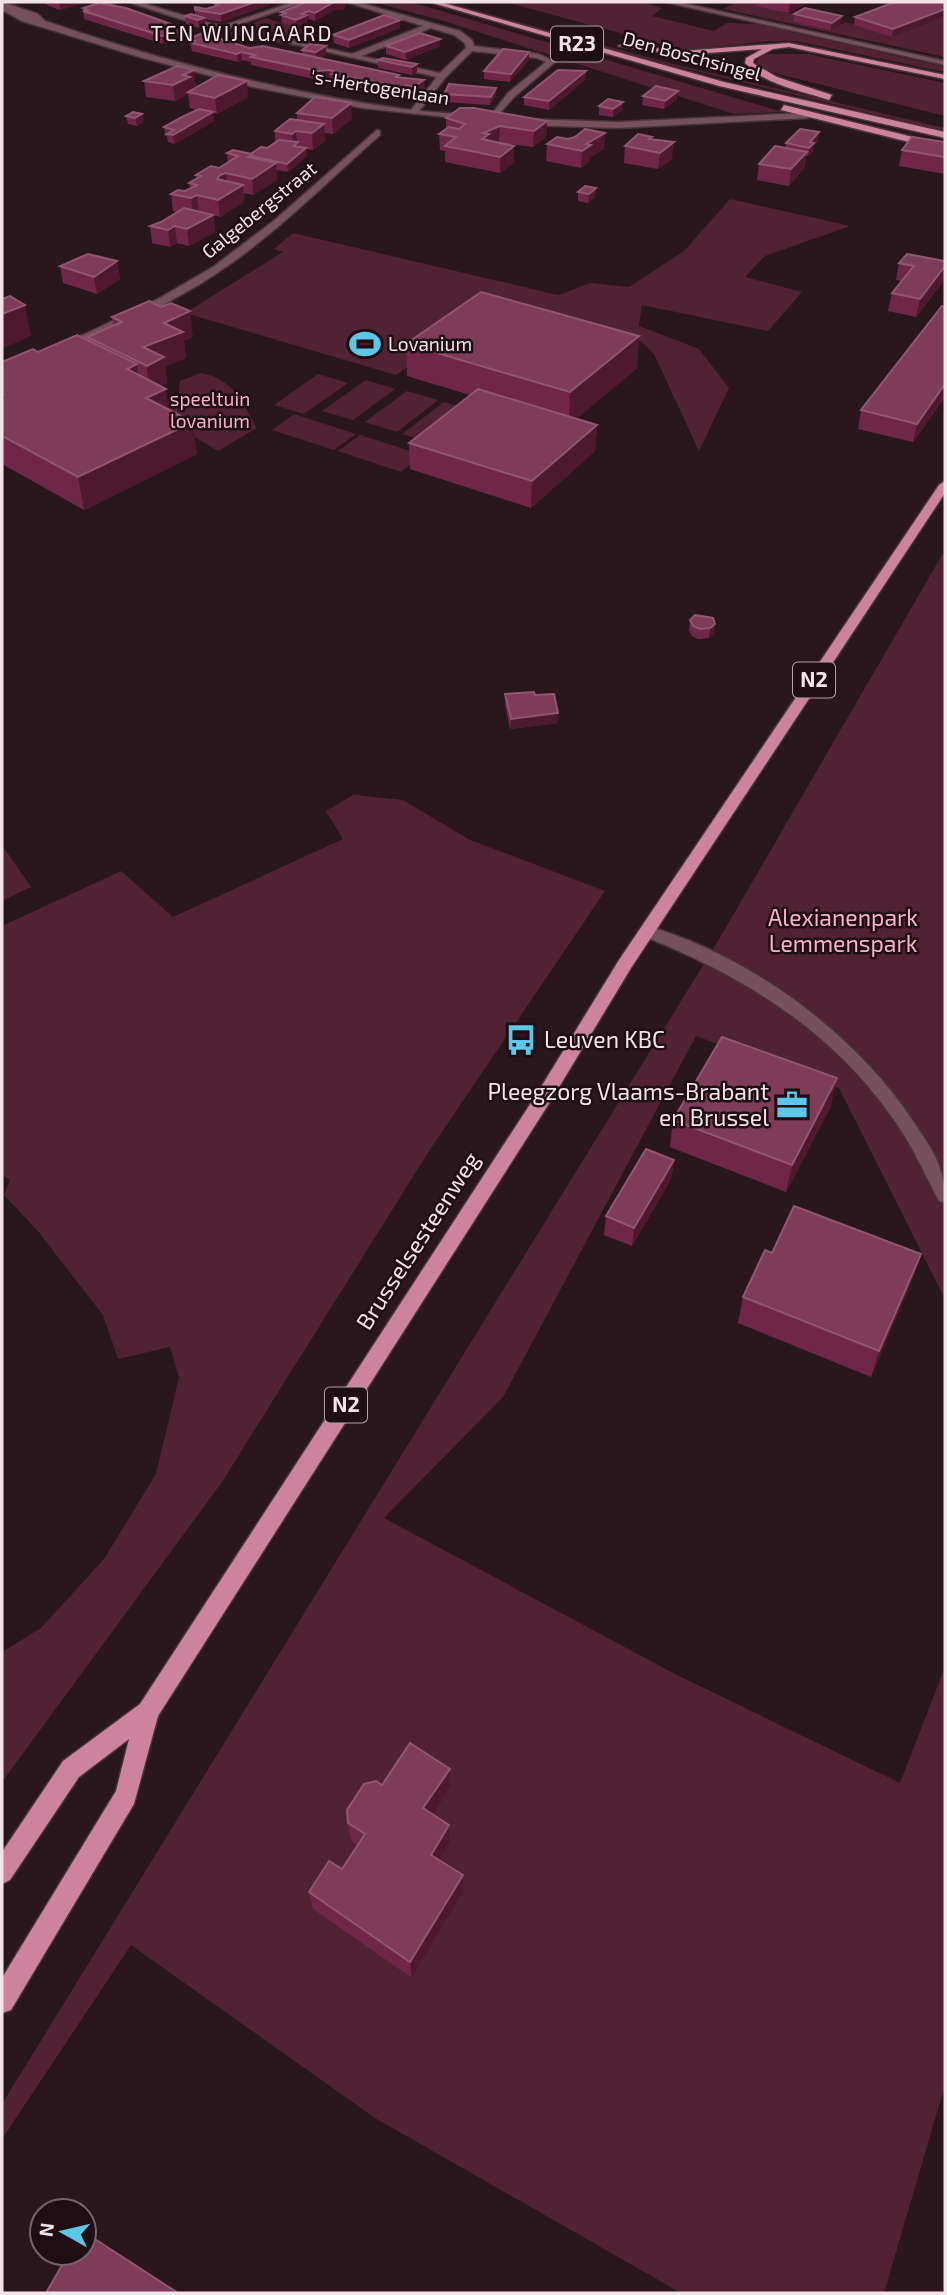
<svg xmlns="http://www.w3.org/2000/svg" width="947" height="2295" font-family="'Exo 2',sans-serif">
	<rect width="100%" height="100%" fill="#2a171e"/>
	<g fill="#502234">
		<path d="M373 2H411L783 112 734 114 444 21Z"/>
		<path d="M445 2 673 64 945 128V131L671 65Z"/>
		<path d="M505 2H642L662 8 652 16 714 31 727 23 756 24 945 67V72L796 41H769L683 50Z"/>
		<path d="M737 2H764L788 13 804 16 830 30 846 22 892 36 945 16V57L723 9Z"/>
		<path d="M266 18 314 33 282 44 229 33Z"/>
		<path d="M770 54H807L945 83V116L771 72 761 68 756 61 763 55Z"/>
		<path d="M730 199 850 226 765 256 745 277 802 292 768 331 642 305 639 326 699 349 729 388 699 451 654 354 641 341 490 308 396 375 185 313 283 252 274 249 293 233 558 295 590 283 629 287 684 251Z"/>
		<path d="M201 373C233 378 242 403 257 428L218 451 151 411 179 395 180 381Z"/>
		<path d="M318 374 348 383 304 414 274 405Z"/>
		<path d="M366 380 395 389 353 420 322 411Z"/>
		<path d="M407 391 438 400 397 432 365 422Z"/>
		<path d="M444 402 476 411 435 444 402 434Z"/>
		<path d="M294 414 356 434 334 450 272 430Z"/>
		<path d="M360 435 423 455 401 472 338 451Z"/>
		<path d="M945 550V1299L839 1088 696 1036 503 1397 384 1518 675 1674 900 1783 945 1667V2085L884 2293H681L375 2118 131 1945 2 2139V2104L718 941Z"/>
		<path d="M353 795 403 800 470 840 605 891 429 1151 222 1482 2 1782V1652L41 1628 104 1559 156 1474 179 1377 170 1347 118 1359 103 1315 37 1230 4 1195 10 1180 2 1175V926L121 871 173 917 343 839 326 811Z"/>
		<path d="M2 845 31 887 2 901Z"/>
	</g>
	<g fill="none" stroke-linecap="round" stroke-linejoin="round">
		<defs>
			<g id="minor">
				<path d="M2 2 38 14 45 21C165 62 285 93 411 110L437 77 289 43 293 41 352 54 423 26 346 2H357L460 31 472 40 474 46 539 54 555 62 514 97 492 122 488 119 508 93 546 62 537 58 472 51 445 78 419 111 471 115 474 120 362 108 253 87 143 58 22 21 2 10ZM431 28 454 35 465 43 466 48 440 73 361 56Z"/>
				<path d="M106 2H117L99 8 95 6Z"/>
				<path d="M128 2H139L212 24 225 25 293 2H304L226 29 208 28Z"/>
				<path d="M665 2H678L945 61V65Z"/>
				<path d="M805 113 808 118 618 128 523 125 519 122 523 119 618 122Z"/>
				<path d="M377 130 380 131V135C328 181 278 232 220 271 173 303 119 327 67 349L58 347 158 299 213 267 276 219Z"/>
				<path d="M647 926C749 955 855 1033 913 1121 933 1151 945 1166 945 1203L939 1201C923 1171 910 1140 889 1113 828 1027 737 973 641 935L639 931Z"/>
			</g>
			<g id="major">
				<path d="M429 2H440L724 82 945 132V138L719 86Z"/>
				<path d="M789 43 945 75V79L789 47 773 49 754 59 753 63 777 77 832 95 829 100C802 91 764 85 745 63L746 58 762 49 681 55 618 46 622 44 681 51Z"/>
				<path d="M784 105 945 145V151L781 110Z"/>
				<path d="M945 481V493L631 968 550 1102 158 1716 134 1804 11 2010 2 2013V1978L116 1791 129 1739 79 1777 10 1880 2 1884V1852L63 1761 140 1704 538 1092 619 960 939 485Z"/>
			</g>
		</defs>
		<use href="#minor" stroke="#46343a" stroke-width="3"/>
		<use href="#major" stroke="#46343a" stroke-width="3"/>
		<use href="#minor" fill="#75515d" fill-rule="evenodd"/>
		<use href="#major" fill="#cd839d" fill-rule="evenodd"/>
	</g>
	<g fill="#702747">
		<path d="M44 2H87L60 10 44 4Z"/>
		<path d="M219 2H274V3L221 22 204 19 205 26 199 28 186 24 185 16 195 15V10L206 9 215 6 214 3Z"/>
		<path d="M307 2H345V9L334 10 315 21 309 19 307 20V23L296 27 282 23 281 12Z"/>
		<path d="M757 2H809L788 13 756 6Z"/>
		<path d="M945 2 892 37 854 25 855 17Z"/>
		<path d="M83 8 189 38 163 44 84 19Z"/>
		<path d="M794 14 841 24 830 30 793 22Z"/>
		<path d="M400 28 349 48 334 43 333 35Z"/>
		<path d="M189 39 302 54V50L326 54 320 58 399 75V78L425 88 413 95 406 93 402 96 333 82V79L330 78 319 80 251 65V62L242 60 238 62 192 51Z"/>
		<path d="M386 46H440L406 60 386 54Z"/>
		<path d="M529 52V60L510 82 484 79V71Z"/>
		<path d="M378 60 417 64V72L412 75 378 68Z"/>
		<path d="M586 79 549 110 524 105V97Z"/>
		<path d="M144 81 196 85 191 88V90L248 97 217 114 213 113 214 121 174 144 168 142 167 136H165L164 127 197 110 190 108 188 94 175 101 146 97Z"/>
		<path d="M496 88V96L490 105 444 102V94Z"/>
		<path d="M643 96 677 99 664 109 642 105Z"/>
		<path d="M623 102 622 110 613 117 599 115V106Z"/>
		<path d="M297 113 352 119 333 134 324 133 325 141 313 150 306 149 307 156 288 172 276 170 277 180 253 195 244 193V202L220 217 213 215 215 232 189 246 177 243 170 247 152 243 150 226 161 222 178 212 173 211 171 194 185 191 190 189 189 183 197 179 196 175 219 168 228 162 227 153 251 154 267 148 275 142V131L297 120Z"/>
		<path d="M142 114 143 122 137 126 128 124 126 116Z"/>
		<path d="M446 118 547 121 546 137 533 147 499 143 514 146V162L500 173 445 162V151L440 150 439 134 446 129Z"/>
		<path d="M652 140 672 159 658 169 624 163 625 146Z"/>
		<path d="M818 141 814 145 813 151 808 156H806L804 168 789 186 757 180 759 164 785 148 786 143Z"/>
		<path d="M945 142V174L899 166 902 150Z"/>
		<path d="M547 144 604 149 590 157V161L581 168 546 161Z"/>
		<path d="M596 188 595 197 588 203 578 201V192Z"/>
		<path d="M907 254 945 279 916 317 888 311 892 293 901 281 896 280 899 263Z"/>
		<path d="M117 261 120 279 97 294 63 283 60 266Z"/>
		<path d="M945 307V397L913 442 858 429 861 410Z"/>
		<path d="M112 317 193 337 184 341 186 358 165 366 167 383 161 386 169 409 197 454 84 510 2 464V362L38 352 88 340 87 337 113 326Z"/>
		<path d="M639 336 637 368 576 419 597 425 595 451 531 508 410 469 409 443 470 395 407 376 406 344Z"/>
		<path d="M713 618 714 634 709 638 698 639 692 636 689 630 690 620Z"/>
		<path d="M505 694 535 695 558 723 510 729 505 704Z"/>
		<path d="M831 1106 786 1192 670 1147 673 1120Z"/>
		<path d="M674 1160 671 1179 632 1246 604 1235 606 1216Z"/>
		<path d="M772 1253 921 1254 912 1280 871 1377 738 1323 743 1297Z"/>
		<path d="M450 1769V1788L433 1814 449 1825 450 1844 440 1860 463 1893 412 1978 313 1909 309 1892 342 1869 358 1846 351 1841 348 1823 382 1785Z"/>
	</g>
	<g fill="#4e182f">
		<path d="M59 2H87L60 10Z"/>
		<path d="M255 2H274V3L221 22V14Z"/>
		<path d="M334 2H345V9L334 10 315 21V13Z"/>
		<path d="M790 2H809L788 13Z"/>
		<path d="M945 9V16L892 37 893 29Z"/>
		<path d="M309 11V19L307 20V23L296 27V20L302 14Z"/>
		<path d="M842 16 841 24 830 30 832 23Z"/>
		<path d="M204 18 205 26 199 28 198 20Z"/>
		<path d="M400 20V28L349 48V40Z"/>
		<path d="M188 30 189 38 163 44 162 36Z"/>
		<path d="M440 39V46L406 60 405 52Z"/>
		<path d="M326 46V54L316 60V52Z"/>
		<path d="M241 52 242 60 238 62 237 54Z"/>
		<path d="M529 52V60L510 82 511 74Z"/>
		<path d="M417 64V72L412 75V67Z"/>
		<path d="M194 70 196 85 191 88 192 93 188 92V94L175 101 173 85 183 75Z"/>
		<path d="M329 70 330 78 319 80 318 71Z"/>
		<path d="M586 71V79L549 110V101Z"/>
		<path d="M424 80 425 88 413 95V87Z"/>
		<path d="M247 81 248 97 217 114 215 98Z"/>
		<path d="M406 85V93L402 96V88Z"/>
		<path d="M496 88V96L490 105 491 97Z"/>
		<path d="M678 91 677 99 664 109 665 101Z"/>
		<path d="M623 102 622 110 613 117V109Z"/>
		<path d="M351 103 352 119 333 134 332 118Z"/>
		<path d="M213 112 214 121 174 144 173 135Z"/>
		<path d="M142 114 143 122 137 126 135 118Z"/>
		<path d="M547 121 546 137 533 147 534 131Z"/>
		<path d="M324 124 325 141 313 150 312 133Z"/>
		<path d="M500 126 499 143 482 153 483 133Z"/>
		<path d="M296 131 297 144 298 142 299 151 293 150 292 134Z"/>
		<path d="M819 132 818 141 814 145 813 151 808 156 810 142Z"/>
		<path d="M605 133 604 149 590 157V161L581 168 582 151 586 144Z"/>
		<path d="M674 142 672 159 658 169 660 153Z"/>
		<path d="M514 146V162L500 173V157Z"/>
		<path d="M306 148 307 156 288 172 287 164Z"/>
		<path d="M807 152 804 168 789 186 791 169Z"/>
		<path d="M276 163 277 180 253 195 252 179Z"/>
		<path d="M226 173 228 190 217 179 220 175Z"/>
		<path d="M243 185 244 202 220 217 218 200Z"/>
		<path d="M596 188 595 197 588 203 589 194Z"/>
		<path d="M197 195 199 212 193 215 191 198Z"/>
		<path d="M213 215 215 232 189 246 187 229Z"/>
		<path d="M175 226 177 243 170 247 168 230Z"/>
		<path d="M117 261 120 279 97 294 94 277Z"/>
		<path d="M945 266V279L916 317 920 299Z"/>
		<path d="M25 305 31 336 2 349V314Z"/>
		<path d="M190 311 193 337 184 341 186 358 165 366 167 383 151 392 143 347 164 323Z"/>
		<path d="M639 336 637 368 569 425 570 392Z"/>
		<path d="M137 364 142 396 127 369Z"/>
		<path d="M945 384V397L913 442 917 424Z"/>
		<path d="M166 389 170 421 146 398Z"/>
		<path d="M193 422 197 454 84 510 78 477Z"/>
		<path d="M597 425 595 451 531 508 532 481Z"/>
		<path d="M715 624 714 634 709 638 710 628Z"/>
		<path d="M558 713V723L510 729 511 719Z"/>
		<path d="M837 1078 831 1106 786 1192 792 1165Z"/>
		<path d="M674 1160 671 1179 632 1246 634 1228Z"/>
		<path d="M921 1254 912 1280 871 1377 879 1351Z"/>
		<path d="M450 1769V1788L425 1827 423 1808Z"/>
		<path d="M449 1825 450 1844 432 1873 431 1855Z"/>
		<path d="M463 1875V1893L412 1978 410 1962Z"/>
	</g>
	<g fill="#7e3c58" stroke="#90566f" stroke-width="2">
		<path d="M219 2H255L221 14 195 10V7L206 9 219 5 214 3Z"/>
		<path d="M307 2H337H334L315 13 309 11 302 14 307 15 296 20 281 15 287 13 281 12Z"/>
		<path d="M895 2H945V9L893 29 855 17Z"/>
		<path d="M99 3 126 8 188 30 162 36 83 11 88 10 83 8Z"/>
		<path d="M805 8 842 16 832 23 794 14Z"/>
		<path d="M191 14 204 18 198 20 185 16Z"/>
		<path d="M384 15 400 20 349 40 333 35Z"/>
		<path d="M202 33 249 48 263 46 399 75 396 77 424 80 413 87 406 85 402 88 332 74 337 72 329 70 318 71 251 57 255 55 241 52 237 54 191 43 195 41 189 39Z"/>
		<path d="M420 33 440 39 405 52 386 46Z"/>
		<path d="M310 44 326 46 316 52 302 50Z"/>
		<path d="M503 49 529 52 511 74 484 71Z"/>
		<path d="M383 58 417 64 412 67 378 60Z"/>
		<path d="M177 66 194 70 183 75 190 77 173 85 144 81Z"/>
		<path d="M558 70 586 71 549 101 524 97Z"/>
		<path d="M218 75 247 81 215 98 188 92Z"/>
		<path d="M449 84 496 88 491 97 444 94Z"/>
		<path d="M656 86 678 91 665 101 643 96Z"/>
		<path d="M315 97 351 103 332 118 297 113Z"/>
		<path d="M608 99 623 102 613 109 599 106Z"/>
		<path d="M460 108H474L547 121 534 131 500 126 483 133 489 134 482 139 514 146 500 157 445 146 456 137 439 134 449 127 459 129 465 124 446 118Z"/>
		<path d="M199 109 213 112 173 135 167 134 174 130 164 127 182 117Z"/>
		<path d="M133 112 142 114 135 118 126 116Z"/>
		<path d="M290 119 324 124 312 133 296 131 292 134 275 131Z"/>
		<path d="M585 129 605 133 586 144 591 145 582 151 547 144 557 137 568 139 575 137Z"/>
		<path d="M800 129 819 132 810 142 814 143 809 148 786 143Z"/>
		<path d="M638 134 652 137 649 139 674 142 660 153 625 146Z"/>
		<path d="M912 137 945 142V157L902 150Z"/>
		<path d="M279 140 298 142 294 146 306 148 287 164 252 156V154L249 155 261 147 267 148Z"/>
		<path d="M775 146 807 152 791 169 759 164Z"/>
		<path d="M233 150 252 154 248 157 276 163 252 179 226 173 220 175 217 179 243 185 218 200 197 195 191 198 171 194 178 190 185 191 197 185 189 183 201 176 196 175 211 166 219 168 238 156 227 153Z"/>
		<path d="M585 186 596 188 589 194 578 192Z"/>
		<path d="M184 208 213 215 187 229 175 226 168 230 150 226 161 222Z"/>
		<path d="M88 254 117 261 94 277 60 266Z"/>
		<path d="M907 254 945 261V266L920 299 892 293 914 266 899 263Z"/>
		<path d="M481 292 639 336 570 392 406 344Z"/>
		<path d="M10 296 25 305 2 314V299Z"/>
		<path d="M149 301 161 307 171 303 190 311 164 323 183 332 143 347 164 357 147 366 87 337 122 322 112 317Z"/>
		<path d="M942 306 945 307V384L917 424 861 410Z"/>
		<path d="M77 335 137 364 127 369 166 389 146 398 193 422 78 477 2 436V394H3L2 393V362L33 349 38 352Z"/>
		<path d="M478 389 597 425 532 481 409 443Z"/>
		<path d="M695 615 713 618 715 624 710 628 700 629 693 626 690 620Z"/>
		<path d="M534 692 535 695 554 694 558 713 511 719 505 694Z"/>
		<path d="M722 1037 837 1078 792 1165 673 1120Z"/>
		<path d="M646 1149 674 1160 634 1228 606 1216Z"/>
		<path d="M794 1206 921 1254 879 1351 743 1297 765 1250 772 1253Z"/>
		<path d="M410 1743 450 1769 423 1808 449 1825 431 1855 463 1875 410 1962 309 1892 329 1861 342 1869 365 1834 348 1823 347 1810 364 1784 376 1781 382 1785Z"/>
		<path d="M84 2232 178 2293H46L69 2253H84Z"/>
	</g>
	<defs>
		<symbol id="stadium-bare" viewBox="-9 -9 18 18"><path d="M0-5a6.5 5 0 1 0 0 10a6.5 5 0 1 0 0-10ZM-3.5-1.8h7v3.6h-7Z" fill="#5cc7e7" stroke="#200e15" stroke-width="2.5" paint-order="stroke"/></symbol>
		<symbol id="bus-bare" viewBox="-9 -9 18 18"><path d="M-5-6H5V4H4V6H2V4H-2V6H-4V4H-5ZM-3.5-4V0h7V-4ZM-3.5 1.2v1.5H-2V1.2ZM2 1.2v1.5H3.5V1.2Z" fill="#5cc7e7" stroke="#200e15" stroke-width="2.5" paint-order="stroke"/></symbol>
		<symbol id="office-bare" viewBox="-9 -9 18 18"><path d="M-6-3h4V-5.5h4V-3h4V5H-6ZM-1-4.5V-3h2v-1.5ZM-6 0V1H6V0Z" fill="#5cc7e7" stroke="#200e15" stroke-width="2.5" paint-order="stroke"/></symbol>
	</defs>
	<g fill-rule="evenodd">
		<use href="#stadium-bare" x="343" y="322" width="44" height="44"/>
		<use href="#bus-bare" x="499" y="1018" width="44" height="44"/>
		<use href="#office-bare" x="770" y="1083" width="44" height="44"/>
	</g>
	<g text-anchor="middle" stroke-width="5" stroke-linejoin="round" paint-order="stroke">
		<g font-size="19" fill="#f2e4e8" stroke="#200e15">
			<text transform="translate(692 56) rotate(15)" y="7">Den Boschsingel</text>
			<text transform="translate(380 87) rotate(9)" y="7">'s-Hertogenlaan</text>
			<text transform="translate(259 210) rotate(-39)" y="7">Galgebergstraat</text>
		</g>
		<g font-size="19" fill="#f2e4e8" stroke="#200e15" text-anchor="start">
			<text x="388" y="351">Lovanium</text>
		</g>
		<g font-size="19" fill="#f8b2c9" stroke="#200e15">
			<text x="210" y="406">speeltuin<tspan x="210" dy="22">lovanium</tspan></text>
		</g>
		<g font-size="21" letter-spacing="2" fill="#f2e4e8" stroke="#200e15">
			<text x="242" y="41">TEN WIJNGAARD</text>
		</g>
		<g fill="#200e15" stroke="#b3a4a9" stroke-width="2">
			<rect x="551" y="26.5" width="52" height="35" rx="5"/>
			<rect x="793" y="662.5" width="42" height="35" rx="5"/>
			<rect x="325" y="1387.5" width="42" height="35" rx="5"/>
		</g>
		<g font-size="21" font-weight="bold" fill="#f2e4e8">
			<text x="577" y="51">R23</text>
			<text x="814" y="687">N2</text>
			<text x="346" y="1412">N2</text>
		</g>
		<g font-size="23" fill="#f8b2c9" stroke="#200e15">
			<text x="843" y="926">Alexianenpark<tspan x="843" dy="26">Lemmenspark</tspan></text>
		</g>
		<g font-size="23" fill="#f2e4e8" stroke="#200e15" text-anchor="start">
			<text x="544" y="1048">Leuven KBC</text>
			<text x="769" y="1100" text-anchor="end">Pleegzorg Vlaams-Brabant<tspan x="769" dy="26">en Brussel</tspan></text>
		</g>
		<g font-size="23" fill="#f2e4e8" stroke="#200e15">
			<text transform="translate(418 1241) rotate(-57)" y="8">Brusselsesteenweg</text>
		</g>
	</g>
	<rect width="947" height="2295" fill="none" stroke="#f2e4e8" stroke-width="7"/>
	<g transform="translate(63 2232) rotate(278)"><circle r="33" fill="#200e15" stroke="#746469" stroke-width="2"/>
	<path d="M0-5L12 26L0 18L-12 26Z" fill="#5cc7e7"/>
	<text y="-10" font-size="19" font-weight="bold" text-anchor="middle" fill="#f2e4e8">N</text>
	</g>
</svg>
